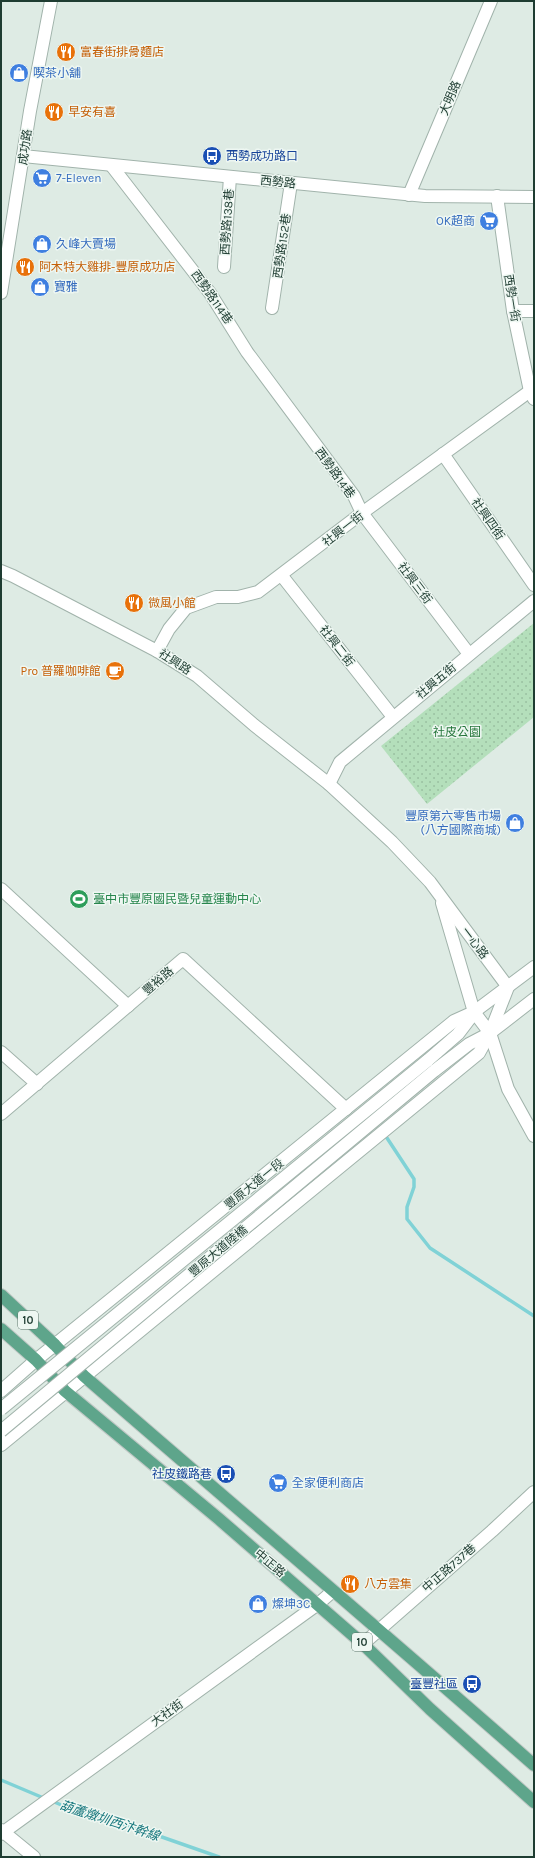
<svg xmlns="http://www.w3.org/2000/svg" width="535" height="1858" font-family="Karla,'Noto Sans TC',sans-serif">
	<defs>
		<pattern id="park-dots" width="8" height="8" patternUnits="userSpaceOnUse"><rect width="8" height="8" fill="#b4dfbb"/><path d="M2 2h.1M6 6h.1" fill="none" stroke="#9ac0a1" stroke-width="1.8" stroke-linecap="round"/></pattern>
	</defs>
	<rect width="100%" height="100%" fill="#deebe4"/>
	<path fill="url(#park-dots)" d="M534 623V717L427 804 381 746Z"/>
	<g fill="none" stroke-linecap="round" stroke-linejoin="round">
		<g stroke="#80d2d6" stroke-width="3.5">
			<path d="M387 1138 414 1179V1187L407 1207V1219L430 1248 534 1316"/>
			<path d="M1 1780 46 1799"/>
			<path d="M52 1801 73 1810 139 1829 219 1857"/>
		</g>
		<defs>
			<g id="minor">
				<path d="M23 156 425 196 534 197"/>
				<path d="M111 165 210 293 247 352 354 496 362 513 469 654"/>
				<path d="M409 195 491 1"/>
				<path d="M497 196 513 311 530 391 534 399"/>
				<path d="M224 267 230 177"/>
				<path d="M1 293 30 111 51 1"/>
				<path d="M272 308 291 183"/>
				<path d="M513 311H534"/>
				<path d="M443 454 534 585"/>
				<path d="M1 571 13 576 157 651 197 676 254 725 329 784 392 842 430 882 508 987 490 1033 479 1053 1 1445"/>
				<path d="M282 576 393 717"/>
				<path d="M157 651 169 629 186 608 216 597H238L258 592 362 513 530 391"/>
				<path d="M329 784 340 762 534 601"/>
				<path d="M1 889 128 1006"/>
				<path d="M442 903 474 1012 490 1033 508 1089 534 1136"/>
				<path d="M1 1052 37 1084"/>
				<path d="M427 1061 458 1034 474 1013"/>
				<path d="M434 1071 469 1044 490 1033 534 999"/>
				<path d="M1 1114 183 959 346 1109"/>
				<path d="M1 1391 36 1360 454 1021 474 1012 534 967"/>
				<path d="M363 1644 492 1531 534 1492"/>
				<path d="M1 1830 34 1857"/>
				<path d="M1 1834 318 1604 333 1591"/>
			</g>
			<g id="major">
				<path d="M1 1295 55 1345 84 1376C234 1506 385 1634 534 1765"/>
				<path d="M1 1329 36 1360 65 1391 219 1519 363 1644 430 1709 534 1802"/>
			</g>
		</defs>
		<use href="#minor" stroke="#a1b3ab" stroke-width="14"/>
		<use href="#major" stroke="#c0c8c5" stroke-width="14"/>
		<use href="#minor" stroke="#fff" stroke-width="12"/>
		<use href="#major" stroke="#5ea58b" stroke-width="12"/>
		<defs>
			<g id="minor-bridge">
				<path d="M1 1409 427 1061"/>
				<path d="M1 1431 434 1071"/>
			</g>
		</defs>
		<use href="#minor-bridge" stroke="#a1b3ab" stroke-width="14" stroke-linecap="butt"/>
		<use href="#minor-bridge" stroke="#fff" stroke-width="12"/>
	</g>
	<defs>
		<symbol id="restaurant-disc" viewBox="-11 -11 22 22"><circle r="9.5" fill="#e8710a" stroke="#eef7f2"/><path d="M-5-6h1v4h1v-4h1v4h1v-4h1v5L-1.5 .5V6h-2V.5L-5-1ZM5-6V6H3V1.5H1.5Q1.5-4 5-6Z" fill="#fff"/></symbol>
		<symbol id="shop-disc" viewBox="-11 -11 22 22"><circle r="9.5" fill="#3f7fe0" stroke="#eef7f2"/><path d="M-5-2.5h2.3a2.7 3.5 0 0 1 5.4 0H5L5.5 6h-11ZM-1.5-2.5h3a1.5 2.3 0 0 0-3 0Z" fill="#fff"/></symbol>
		<symbol id="bus-disc" viewBox="-11 -11 22 22"><circle r="9.5" fill="#1a4fb4" stroke="#eef7f2"/><path d="M-5-6H5V4H4V6H2V4H-2V6H-4V4H-5ZM-3.5-4V0h7V-4ZM-3.5 1.2v1.5H-2V1.2ZM2 1.2v1.5H3.5V1.2Z" fill="#fff"/></symbol>
		<symbol id="supermarket-disc" viewBox="-11 -11 22 22"><circle r="9.5" fill="#3f7fe0" stroke="#eef7f2"/><path d="M-6-5.5h2.5l.6 2H6L4.5 2H-2.5L-4.4-4H-6ZM-1.5 3.2a1.3 1.3 0 1 0 .1 0ZM3 3.2a1.3 1.3 0 1 0 .1 0Z" fill="#fff"/></symbol>
		<symbol id="cafe-disc" viewBox="-11 -11 22 22"><circle r="9.5" fill="#e8710a" stroke="#eef7f2"/><path d="M-5.5-4.5H6V0H3Q3 3.5 0 3.5H-2.5Q-5.5 3.5-5.5 0ZM3-3.2v2h1.7v-2ZM-6 4.5H4V6H-6Z" fill="#fff"/></symbol>
		<symbol id="stadium-disc" viewBox="-11 -11 22 22"><circle r="9.5" fill="#2e9e5b" stroke="#eef7f2"/><path d="M0-5a6.5 5 0 1 0 0 10a6.5 5 0 1 0 0-10ZM-3.5-1.8h7v3.6h-7Z" fill="#fff"/></symbol>
	</defs>
	<g fill-rule="evenodd">
		<use href="#restaurant-disc" x="55" y="41" width="22" height="22"/>
		<use href="#shop-disc" x="8" y="62" width="22" height="22"/>
		<use href="#restaurant-disc" x="43" y="101" width="22" height="22"/>
		<use href="#bus-disc" x="201" y="145" width="22" height="22"/>
		<use href="#supermarket-disc" x="31" y="167" width="22" height="22"/>
		<use href="#supermarket-disc" x="478" y="210" width="22" height="22"/>
		<use href="#shop-disc" x="31" y="233" width="22" height="22"/>
		<use href="#restaurant-disc" x="14" y="256" width="22" height="22"/>
		<use href="#shop-disc" x="29" y="276" width="22" height="22"/>
		<use href="#restaurant-disc" x="123" y="592" width="22" height="22"/>
		<use href="#cafe-disc" x="104" y="660" width="22" height="22"/>
		<use href="#shop-disc" x="504" y="812" width="22" height="22"/>
		<use href="#stadium-disc" x="68" y="888" width="22" height="22"/>
		<use href="#bus-disc" x="215" y="1463" width="22" height="22"/>
		<use href="#supermarket-disc" x="267" y="1472" width="22" height="22"/>
		<use href="#restaurant-disc" x="339" y="1573" width="22" height="22"/>
		<use href="#shop-disc" x="247" y="1593" width="22" height="22"/>
		<use href="#bus-disc" x="461" y="1673" width="22" height="22"/>
	</g>
	<g text-anchor="middle" stroke-width="3" stroke-linejoin="round" paint-order="stroke">
		<g fill="#eef7f2" stroke="#5c746b" stroke-width="1">
			<rect x="18" y="1311" width="20" height="18" rx="3"/>
			<rect x="352" y="1633" width="20" height="18" rx="3"/>
		</g>
		<g font-size="11" font-weight="bold" fill="#1e3c31">
			<text x="28" y="1324">10</text>
			<text x="362" y="1646">10</text>
		</g>
		<g font-size="12" fill="#c56008" stroke="#eef7f2" text-anchor="start">
			<text x="80" y="56">富春街排骨麵店</text>
			<text x="68" y="116">早安有喜</text>
			<text x="39" y="271">阿木特大雞排-豐原成功店</text>
			<text x="148" y="607">微風小館</text>
			<text x="101" y="675" text-anchor="end">Pro 普羅咖啡館</text>
			<text x="364" y="1588">八方雲集</text>
		</g>
		<g font-size="12" fill="#366cbe" stroke="#eef7f2" text-anchor="start">
			<text x="33" y="77">喫茶小舖</text>
			<text x="56" y="182">7-Eleven</text>
			<text x="475" y="225" text-anchor="end">OK超商</text>
			<text x="56" y="248">久峰大賣場</text>
			<text x="54" y="291">寶雅</text>
			<text x="501" y="820" text-anchor="end">豐原第六零售市場<tspan x="501" dy="14">(八方國際商城)</tspan></text>
			<text x="292" y="1487">全家便利商店</text>
			<text x="272" y="1608">燦坤3C</text>
		</g>
		<g font-size="12" fill="#1e3c31" stroke="#eef7f2">
			<text transform="translate(450 98) rotate(-67)" y="4">大明路</text>
			<text transform="translate(25 147) rotate(-82)" y="4">成功路</text>
			<text transform="translate(278 182) rotate(6)" y="4">西勢路</text>
			<text transform="translate(227 222) rotate(-86)" y="4">西勢路138巷</text>
			<text transform="translate(282 246) rotate(-82)" y="4">西勢路152巷</text>
			<text transform="translate(212 297) rotate(55)" y="4">西勢路114巷</text>
			<text transform="translate(512 298) rotate(81)" y="4">西勢一街</text>
			<text transform="translate(335 473) rotate(54)" y="4">西勢路14巷</text>
			<text transform="translate(488 519) rotate(55)" y="4">社興四街</text>
			<text transform="translate(343 529) rotate(-38)" y="4">社興一街</text>
			<text transform="translate(415 583) rotate(53)" y="4">社興三街</text>
			<text transform="translate(337 646) rotate(52)" y="4">社興二街</text>
			<text transform="translate(175 662) rotate(33)" y="4">社興路</text>
			<text transform="translate(436 681) rotate(-40)" y="4">社興五街</text>
			<text transform="translate(475 943) rotate(53)" y="4">一心路</text>
			<text transform="translate(158 981) rotate(-41)" y="4">豐裕路</text>
			<text transform="translate(254 1184) rotate(-39)" y="4">豐原大道一段</text>
			<text transform="translate(218 1251) rotate(-40)" y="4">豐原大道陸橋</text>
			<text transform="translate(270 1563) rotate(40)" y="4">中正路</text>
			<text transform="translate(449 1568) rotate(-41)" y="4">中正路737巷</text>
			<text transform="translate(167 1713) rotate(-36)" y="4">大社街</text>
		</g>
		<g font-size="12" fill="#164399" stroke="#eef7f2" text-anchor="end">
			<text x="226" y="160" text-anchor="start">西勢成功路口</text>
			<text x="212" y="1478">社皮鐵路巷</text>
			<text x="458" y="1688">臺豐社區</text>
		</g>
		<g font-size="12" fill="#25763b" stroke="#eef7f2">
			<text x="457" y="736">社皮公園</text>
		</g>
		<g font-size="12" fill="#27864d" stroke="#eef7f2" text-anchor="start">
			<text x="93" y="903">臺中市豐原國民暨兒童運動中心</text>
		</g>
		<g font-size="13" font-style="italic" fill="#14767c" stroke="#eef7f2">
			<text transform="translate(110 1820) rotate(18)" y="5">葫蘆燉圳西汴幹線</text>
		</g>
	</g>
	<rect width="535" height="1858" fill="none" stroke="#1e3c31" stroke-width="4"/>
</svg>
